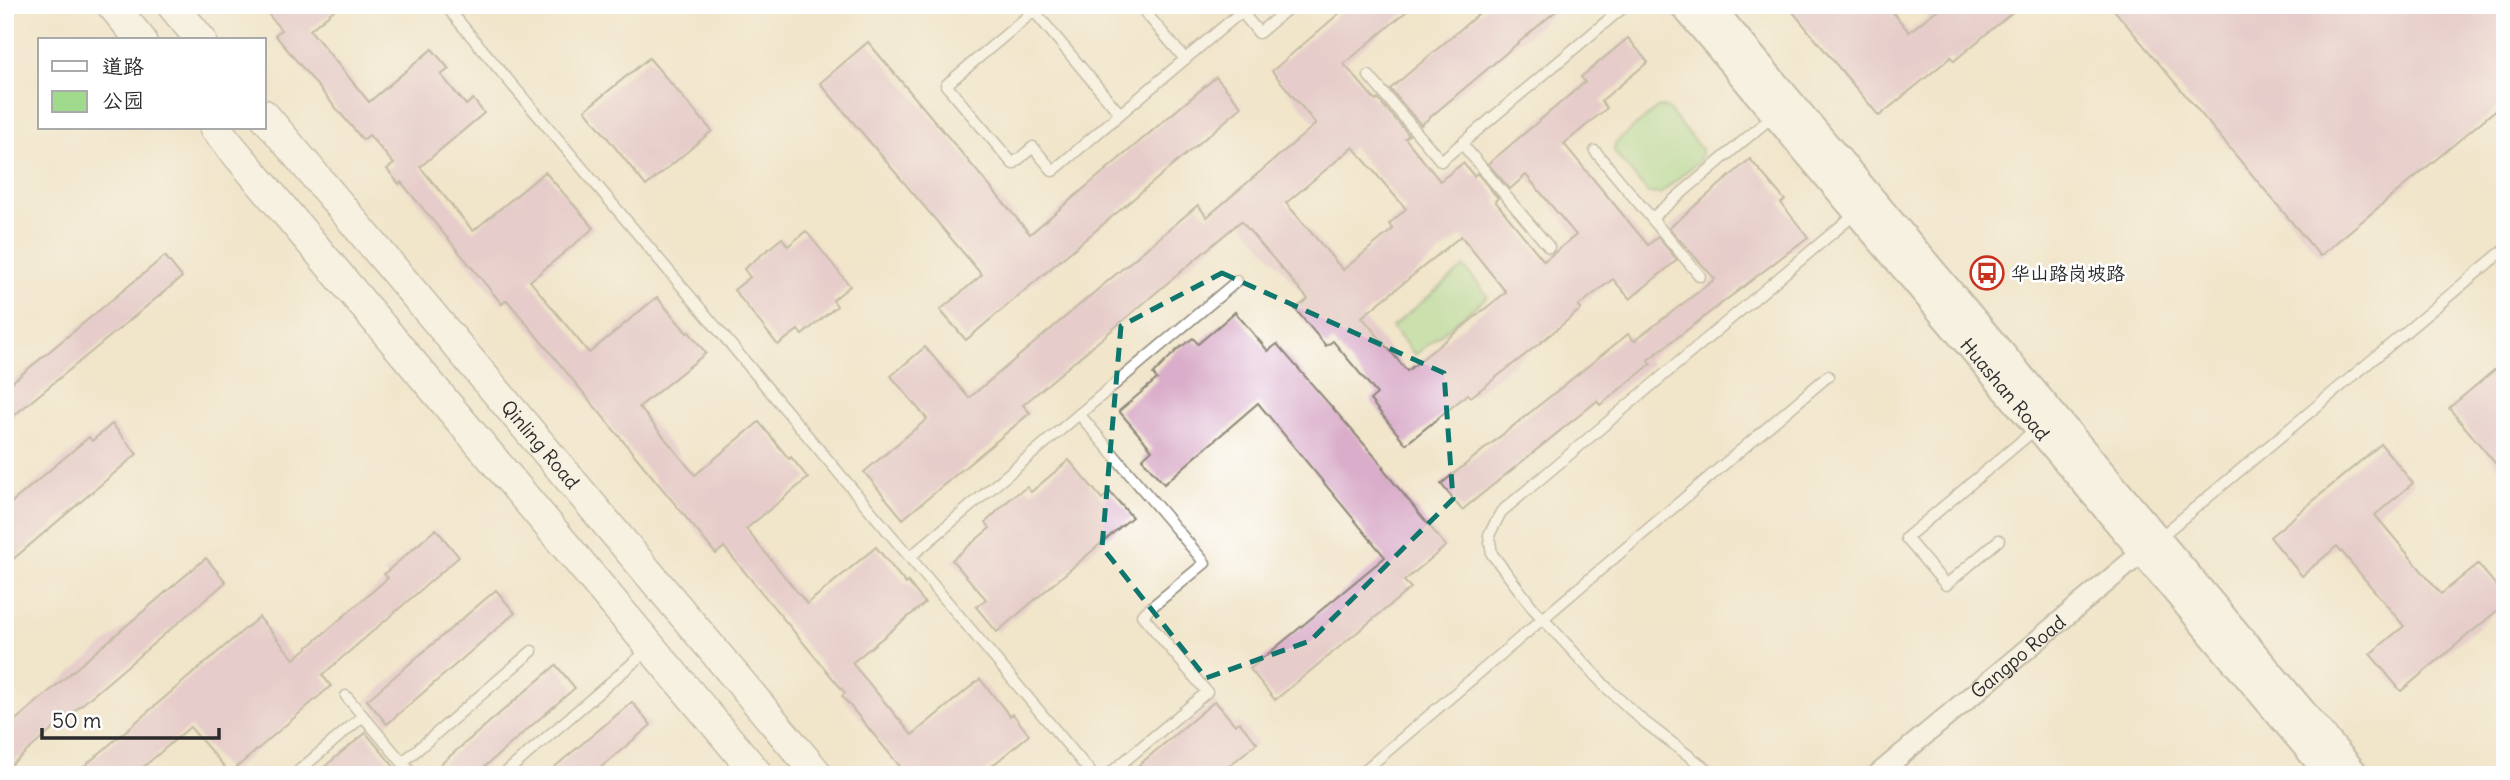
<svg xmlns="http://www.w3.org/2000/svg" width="2510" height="780" font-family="Delius,'LXGW WenKai TC',sans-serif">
	<rect width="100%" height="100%" fill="#fff"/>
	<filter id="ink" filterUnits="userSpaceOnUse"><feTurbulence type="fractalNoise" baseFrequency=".0143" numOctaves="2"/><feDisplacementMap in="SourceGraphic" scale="14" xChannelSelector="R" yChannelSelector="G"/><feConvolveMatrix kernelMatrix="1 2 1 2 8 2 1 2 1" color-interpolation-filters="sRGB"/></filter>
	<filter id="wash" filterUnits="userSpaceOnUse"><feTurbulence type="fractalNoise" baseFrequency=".00686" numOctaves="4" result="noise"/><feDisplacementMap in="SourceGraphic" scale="28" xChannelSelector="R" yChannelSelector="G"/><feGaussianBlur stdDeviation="1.57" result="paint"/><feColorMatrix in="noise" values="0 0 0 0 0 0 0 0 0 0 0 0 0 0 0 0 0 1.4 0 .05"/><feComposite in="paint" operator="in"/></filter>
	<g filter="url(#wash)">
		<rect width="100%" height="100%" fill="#f1e5ca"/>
		<g fill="#9fda8d" stroke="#65825c" stroke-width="2">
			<path d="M1662 107 1668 109 1701 149 1700 160 1660 194 1648 193 1615 153 1614 148 1616 142 1657 108Z"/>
			<path d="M1464 267 1488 296 1415 355 1392 327Z"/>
		</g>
		<g id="blocks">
			<g fill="#daaeca" fill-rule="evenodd">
				<path d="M261 5H340L310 30 369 102 432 49 449 69 441 75 466 105 473 99 484 113 420 167 473 231 545 172 594 228 530 281 589 353 657 297 687 333 689 332 706 353 639 407 695 475 759 422 789 459 791 457 808 478 746 529 807 604 876 547 906 584 908 582 925 603 852 663 912 735 980 679 1010 716 1013 714 1029 735 981 775H907L842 696 845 693 724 547 716 554 507 300 502 304 401 182 399 184 387 169 394 164 369 135 363 140 346 120 275 35 281 30Z"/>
				<path d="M1349 5H1414L1344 64 1376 101 1378 99 1409 135 1405 138 1440 181 1463 163 1474 176 1477 173 1498 198 1495 201 1544 261 1576 235 1526 175 1510 189 1488 164 1585 82 1581 77 1628 38 1648 62 1601 101 1607 108 1564 144 1648 245 1658 237 1677 260 1630 299 1613 279 1578 306 1581 309 1540 343 1471 397 1468 394 1406 444 1370 400 1377 394 1333 341 1326 346 1295 309 1308 299 1241 221 1023 405 1030 413 903 519 864 472 927 419 891 376 925 347 969 398 1198 205 1207 217 1316 124 1272 71ZM1353 147 1406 209 1389 224 1393 229 1343 270 1286 203ZM1461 236 1506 292 1407 371 1362 317Z"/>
				<path d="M1489 5H1563L1421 125 1390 89Z"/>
				<path d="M1787 5H1887L1909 32 1943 5H2021L1954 61 1951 57 1879 116Z"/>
				<path d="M2110 5H2505V102L2320 256Z"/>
				<path d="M868 42 1030 234 1216 77 1242 107 966 340 940 310 982 275 820 83Z"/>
				<path d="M649 58 712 131 646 186 585 110Z"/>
				<path d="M1750 159 1785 200 1781 203 1808 237 1648 360 1651 364 1600 405 1597 401 1462 510 1441 484 1628 334 1634 341 1715 279 1669 228Z"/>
				<path d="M806 231 850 286 833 300 837 306 802 335 798 330 778 345 734 290 750 277 744 269 782 238 788 246Z"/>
				<path d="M165 256 182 277 5 423V388Z"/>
				<path d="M1235 312 1268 351 1277 344 1384 467 1382 468 1446 546 1404 581 1411 588 1275 700 1250 669 1385 557 1258 403 1164 484 1142 459 1152 450 1119 411 1157 379 1153 374 1178 349 1193 338 1198 344Z"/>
				<path d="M2505 361V475L2449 408Z"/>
				<path d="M112 424 137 454 5 566V508L89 437 92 441Z"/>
				<path d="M2381 444 2413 483 2375 515 2441 594 2478 564 2505 596V604L2401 691 2370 654 2404 626 2337 546 2302 576 2270 537Z"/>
				<path d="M1069 460 1102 499 1110 492 1132 517 997 632 976 607 986 599 952 560 990 528 986 522 1012 497 1027 487 1031 492Z"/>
				<path d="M436 529 459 557 322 675 331 686 230 773 190 727 134 775H74L259 617 294 659 388 578 384 574Z"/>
				<path d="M206 558 226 582 5 770V729Z"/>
				<path d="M496 590 515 613 387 724 367 700Z"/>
				<path d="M556 665 575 688 475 775H428Z"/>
				<path d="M1215 701 1235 725 1239 722 1257 743 1218 775H1147L1139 765Z"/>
				<path d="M632 702 651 725 592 775H545Z"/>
				<path d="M366 733 401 775H315L343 751Z"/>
			</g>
		</g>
	</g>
	<g filter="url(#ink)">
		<use href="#blocks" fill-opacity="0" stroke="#8e887a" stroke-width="2"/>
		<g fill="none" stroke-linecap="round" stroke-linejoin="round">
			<defs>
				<g id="service">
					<path d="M445 5 1093 775"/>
					<path d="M1029 5 1120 114 1241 12"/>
					<path d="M1139 5 1185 59"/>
					<path d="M1236 5 1259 33 1292 5"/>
					<path d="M1034 11 946 85 1013 164 1033 147 1053 171 1120 114"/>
					<path d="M1369 76 1441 161 1626 5"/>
					<path d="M1462 144 1549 247"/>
					<path d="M1595 151 1700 276"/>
					<path d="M1652 218 1774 115"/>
					<path d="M1079 414 1205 563 1142 615 1207 692 1108 775"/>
					<path d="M2159 538 2505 249"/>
					<path d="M1999 540 1946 585 1906 538 2037 428"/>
					<path d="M910 557 1237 281"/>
					<path d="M346 696 413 775"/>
					<path d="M403 762 532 651"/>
					<path d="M1365 770 1828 376"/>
					<path d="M294 775 363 716"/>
					<path d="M503 775 648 650"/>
					<path d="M1714 775 1642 720 1607 688 1533 608 1492 554 1489 535 1501 512 1855 214"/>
				</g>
				<g id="minor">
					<path id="s1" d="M1877 775 2152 544"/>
				</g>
				<g id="tertiary">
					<path id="s2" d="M1682 5 2329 775"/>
					<path d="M1710 5 2357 775"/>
				</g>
				<g id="primary">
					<path d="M112 5 141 40"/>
					<path d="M172 5 201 40"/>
					<path id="s3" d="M264 115 818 775"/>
					<path d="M215 128 758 775"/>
				</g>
			</defs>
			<use href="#service" stroke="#8e887a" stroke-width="13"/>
			<use href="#minor" stroke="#8e887a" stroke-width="23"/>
			<use href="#tertiary" stroke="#8e887a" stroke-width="28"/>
			<use href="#primary" stroke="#8e887a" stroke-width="33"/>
			<use href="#service" stroke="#fff" stroke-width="10"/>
			<use href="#minor" stroke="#fff" stroke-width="19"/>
			<use href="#tertiary" stroke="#fff" stroke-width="24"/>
			<use href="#primary" stroke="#fff" stroke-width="30"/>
		</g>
	</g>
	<path d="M0 0H2510V780H0ZM1222 273 1444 373 1453 499 1310 641 1206 678 1102 547 1121 326Z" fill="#f1e5ca" fill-opacity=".55" fill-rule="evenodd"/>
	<path fill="none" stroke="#0f766e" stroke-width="5" stroke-dasharray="14 9" stroke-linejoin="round" d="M1222 273 1444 373 1453 499 1310 641 1206 678 1102 547 1121 326Z"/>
	<defs>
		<symbol id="bus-ring" viewBox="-11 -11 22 22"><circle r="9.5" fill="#fff" stroke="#c8321e" stroke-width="1.5"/><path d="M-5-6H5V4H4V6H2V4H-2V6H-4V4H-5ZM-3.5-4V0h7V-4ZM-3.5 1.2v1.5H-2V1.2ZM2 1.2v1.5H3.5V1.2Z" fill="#c8321e"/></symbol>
	</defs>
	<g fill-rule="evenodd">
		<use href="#bus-ring" x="1968" y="254" width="38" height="38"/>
	</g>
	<g text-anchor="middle" stroke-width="5" stroke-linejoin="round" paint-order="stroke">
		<g font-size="19" fill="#2b2b2b" stroke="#fff" text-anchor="start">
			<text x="2011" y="280">华山路岗坡路</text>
		</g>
		<g font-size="19" fill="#2b2b2b" stroke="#fff">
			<text dy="7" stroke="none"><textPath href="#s2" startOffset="502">Huashan Road</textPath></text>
			<text dy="7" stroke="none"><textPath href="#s3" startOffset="430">Qinling Road</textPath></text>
			<text dy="7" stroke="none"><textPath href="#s1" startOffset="184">Gangpo Road</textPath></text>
		</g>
	</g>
	<rect width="2510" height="780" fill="none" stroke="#fff" stroke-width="28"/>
	<rect x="38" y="38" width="228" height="91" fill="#ffffff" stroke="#aaaaaa" stroke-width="2"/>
	<rect x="52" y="61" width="35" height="10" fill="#ffffff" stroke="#aaaaaa" stroke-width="2"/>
	<text x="102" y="74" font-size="21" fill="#2b2b2b">道路</text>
	<rect x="52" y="91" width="35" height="21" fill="#9fda8d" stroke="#aaaaaa" stroke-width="2"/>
	<text x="102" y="108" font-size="21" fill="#2b2b2b">公园</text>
	<path d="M42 728v10h177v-10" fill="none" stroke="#2b2b2b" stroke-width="3.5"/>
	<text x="52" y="728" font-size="21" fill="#2b2b2b" stroke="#ffffff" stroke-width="5" paint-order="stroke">50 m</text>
</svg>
